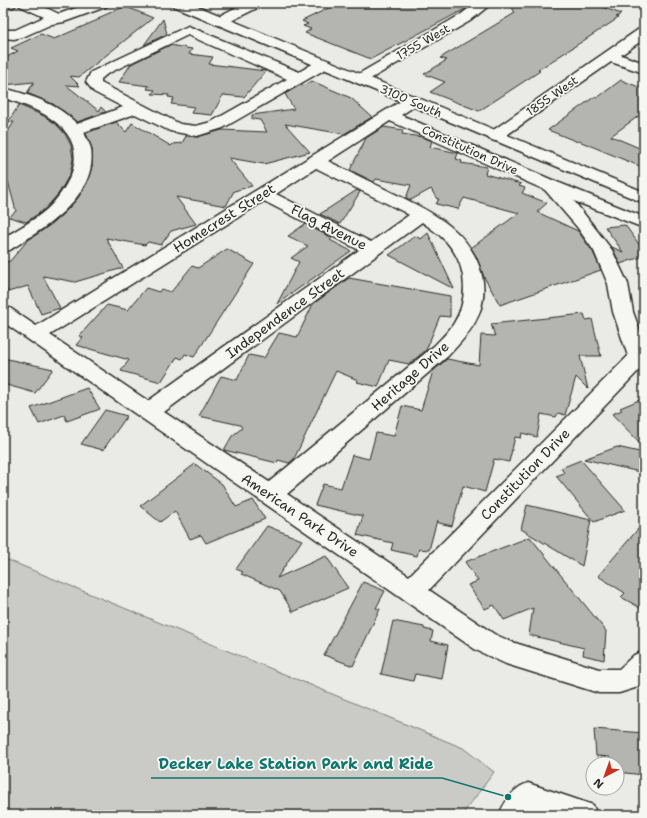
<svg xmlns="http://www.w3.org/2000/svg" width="647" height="818" font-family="'Shantell Sans',sans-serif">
	<rect width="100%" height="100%" fill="#eaeae6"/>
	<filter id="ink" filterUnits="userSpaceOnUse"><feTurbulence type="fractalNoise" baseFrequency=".025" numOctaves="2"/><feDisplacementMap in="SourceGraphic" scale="8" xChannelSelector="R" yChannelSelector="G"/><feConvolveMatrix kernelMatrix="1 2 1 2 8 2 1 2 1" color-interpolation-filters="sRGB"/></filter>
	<g filter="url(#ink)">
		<path fill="#dadad6" d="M210 3H272L243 17Z"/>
		<path fill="#cacac7" stroke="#7a7a79" d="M3 558 463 748 494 772 462 815H3Z"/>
		<g fill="#b4b4b1" stroke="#2b2b2b">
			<path d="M339 3H474L467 8 371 59 305 33 311 29 303 26 308 24 302 21Z"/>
			<path d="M510 3H591L621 14 616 17H618L617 19 538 70 540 71 479 111 430 92 445 82 424 74 447 60 440 58 515 13Z"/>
			<path d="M127 7 153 18 79 77 70 76 80 86 66 85 99 111 101 107 106 112 77 122 53 104 27 93 34 82 4 85 7 57 18 51 11 48 41 34 54 39 100 19 98 18 121 8Z"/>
			<path d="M163 19 167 34 144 45Z"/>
			<path d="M170 45 192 49 189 54 213 57 209 64 266 71 244 97 223 95 212 115 191 113 194 107 171 104 174 98 168 97 169 95 152 94 155 90 147 89 149 86 119 82 131 64Z"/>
			<path d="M621 80 644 89V112L611 136 644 150V168L579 141 578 142 548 130 594 97 597 98Z"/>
			<path d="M312 81 351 98 372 117 344 134 285 124 310 152 264 164 229 158 252 186 234 191 226 206 176 197 196 224 171 231 161 245 148 242 145 245 106 238 123 268 75 282 43 276 60 308 41 314 28 286 8 292 3 282V263L10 261 27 241 53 223 66 211 78 198 87 183 92 166V149L86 133 116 122 126 132 132 123 171 146 173 144 182 143 186 136 197 137 222 130 267 132 260 120 252 119V115L294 109 285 94 300 85 303 86Z"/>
			<path d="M19 105 44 116 56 124 65 134 71 145 73 159 70 174 59 193 45 209 26 222 9 217 16 211 3 163V139L14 122H8Z"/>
			<path d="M384 127 403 130 402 134 422 137 432 141 430 147 458 153 456 159 462 161 461 163 487 167 485 174 521 184 519 186 525 188 522 193 547 203 537 212 578 231 593 252 601 270 500 305 484 277 476 256 471 248 519 213 464 198 458 209 436 204 439 199H437L431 189 411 200 406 198 411 185 376 179 374 182 350 170 366 138Z"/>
			<path d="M357 190 360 192 340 224 320 214Z"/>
			<path d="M305 224 332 238 330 240 351 251 277 304 299 262 291 258 308 246 288 236Z"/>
			<path d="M625 225 644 251V256L620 264 612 247 623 252 605 227Z"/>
			<path d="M428 233 454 289 389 255 415 236 421 239Z"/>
			<path d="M227 249 254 264 194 357 185 354 182 359 177 357 161 382 121 371 129 360 76 345 83 337 79 336 107 305 128 310 146 288 159 292 161 289 171 292 192 266 198 268Z"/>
			<path d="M349 278 450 296V317L440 316 426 350 409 364 389 360 378 387 357 382 358 380 336 371 294 459 289 463 278 460 277 463 224 450 232 436 242 428 240 425 199 416 221 376 237 380 249 355 264 358 279 333 297 337 313 304Z"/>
			<path d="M584 314 586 320 592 319 601 356H580L588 389 576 377 565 415 558 413 556 417 541 414 537 437 522 433 521 438 515 437 509 462 494 459 485 492 463 486 452 526 439 523 437 520 429 550 419 549 417 556 391 550 393 543 357 535 363 516 315 505 323 484 341 488 352 455 369 459 376 433 394 436 402 406 421 410 433 371 447 359 479 365 481 335 495 336 491 324Z"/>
			<path d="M3 358 53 369 35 393 3 384Z"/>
			<path d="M87 388 100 409 67 421 64 415 39 424 31 408Z"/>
			<path d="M644 398V447L612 414 622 410 620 408Z"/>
			<path d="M105 410 127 416 103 450 81 444Z"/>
			<path d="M617 447 644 453V473L584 459Z"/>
			<path d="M581 460 625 510 594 522 556 476 564 473 561 468Z"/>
			<path d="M195 464 222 484 236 507 253 500 265 519 206 543 201 535 190 539 175 511 160 522 140 506Z"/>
			<path d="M527 505 591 520 582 566 521 529Z"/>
			<path d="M644 522V610L621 597 625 593 598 576Z"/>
			<path d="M267 526 302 540 277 578 326 556 348 588 293 612 280 591 241 574 243 572 236 569Z"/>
			<path d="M530 537 606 631 604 660 583 655 584 648 529 635 533 608 504 620 494 605 485 609 468 585 478 581 465 562Z"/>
			<path d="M363 582 385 591 376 608 380 609 353 666 324 655Z"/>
			<path d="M393 621 424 627V629L433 631 431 641 448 645 442 679 415 674 413 681 381 674Z"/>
			<path d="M594 729 644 733V775L617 772V764H611L610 757 596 756Z"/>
		</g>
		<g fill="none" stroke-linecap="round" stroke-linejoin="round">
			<defs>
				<g id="minor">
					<path d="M18 3H36L59 14 90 3H109L107 6 100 9 64 22 52 24 25 36 14 39 3 38V30H15L44 17 20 6Z"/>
					<path d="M245 3H263L261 6 225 24 220 25 215 24 213 21 215 18Z"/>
					<path d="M476 3H492L470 21 365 82 360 84 355 82 352 79 355 76 460 15Z"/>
					<path d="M188 26 299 72C308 67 318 58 329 61L331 64 329 67 223 128 197 136 170 131 135 114 84 132C86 138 90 144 91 149 98 197 43 229 10 250L3 252V238C18 229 33 221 46 210 57 200 65 188 71 175 89 129 38 108 3 98V88C30 95 57 103 77 124L123 107 94 92 86 82 91 72ZM188 35 287 79 211 122 196 126 180 124 101 83V79L107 74Z"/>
					<path d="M644 28V39L621 55 644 63V73L611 62 501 139 495 141 489 139 487 136 489 133 639 29Z"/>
					<path d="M412 96 418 98 420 101 418 104 401 115 557 182 644 217V228L574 201 612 250 628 284 633 312 644 342V365L429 590 494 634 512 642 599 669H619L634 655 644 651V682L635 688 619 693H599L506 664 476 650 3 322V307L10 308 36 326 383 112 406 98ZM390 121 545 190 577 227 594 251 608 284 613 312 628 356 409 576 287 494 448 356C460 343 472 331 479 314 484 301 485 286 481 272 468 226 425 209 385 189 366 180 347 170 328 161ZM316 168 404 212 409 215 371 242 276 194ZM264 201 359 250 148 401 50 335ZM422 222C433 230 445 238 452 249 467 270 468 301 454 323 449 331 441 339 434 346L269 482 164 412Z"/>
					<path d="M528 783 593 805 597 815H539L534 813 533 815H499C505 801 513 788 528 783Z"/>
				</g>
				<g id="major">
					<path d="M3 3H17L15 6 3 10Z"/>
					<path d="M171 3H190L644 192V203L173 6Z"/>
				</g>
			</defs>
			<use href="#minor" stroke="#2b2b2b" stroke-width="3"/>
			<use href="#major" stroke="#2b2b2b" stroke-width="3"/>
			<use href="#minor" fill="#f6f6f2" fill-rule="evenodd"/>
			<use href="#major" fill="#f6f6f2" fill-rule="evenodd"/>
		</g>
	</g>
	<g text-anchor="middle" stroke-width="3.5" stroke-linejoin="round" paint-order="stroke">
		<g font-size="12" fill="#2b2b2b" stroke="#f6f6f2">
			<text transform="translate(423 42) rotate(-30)" y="4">1755 West</text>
			<text transform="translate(552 96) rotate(-35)" y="4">1855 West</text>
			<text transform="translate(411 101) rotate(23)" y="4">3100 South</text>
			<text transform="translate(470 150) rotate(24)" y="4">Constitution Drive</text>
		</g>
		<g font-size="14" fill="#2b2b2b" stroke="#f6f6f2">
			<text transform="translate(224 218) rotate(-32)" y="5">Homecrest Street</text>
			<text transform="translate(329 227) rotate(27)" y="5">Flag Avenue</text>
			<text transform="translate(285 313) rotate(-36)" y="5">Independence Street</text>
			<text transform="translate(410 376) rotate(-41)" y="5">Heritage Drive</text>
			<text transform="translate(525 474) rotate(-46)" y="5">Constitution Drive</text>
			<text transform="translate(300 515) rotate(34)" y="5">American Park Drive</text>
		</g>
	</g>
	<path fill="none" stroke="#0f766e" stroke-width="1.5" d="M508 797L442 778H151"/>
	<circle fill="#0f766e" stroke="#f6f6f2" stroke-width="1.5" cx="508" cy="797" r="4"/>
	<g font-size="15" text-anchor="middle" font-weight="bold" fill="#0f766e" stroke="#f6f6f2" stroke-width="3.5" stroke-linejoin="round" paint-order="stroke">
		<text x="296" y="769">Decker Lake Station Park and Ride</text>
	</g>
	<rect width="647" height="818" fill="none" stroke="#f6f6f2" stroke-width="16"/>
	<rect x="8" y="8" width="631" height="802" fill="none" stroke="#2b2b2b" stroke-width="1.5" filter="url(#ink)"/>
	<g transform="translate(605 776) rotate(221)"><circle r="19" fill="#f6f6f2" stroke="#a5a5a2"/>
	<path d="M0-3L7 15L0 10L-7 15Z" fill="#c8321e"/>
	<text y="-6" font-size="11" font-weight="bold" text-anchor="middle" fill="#2b2b2b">N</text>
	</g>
</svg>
